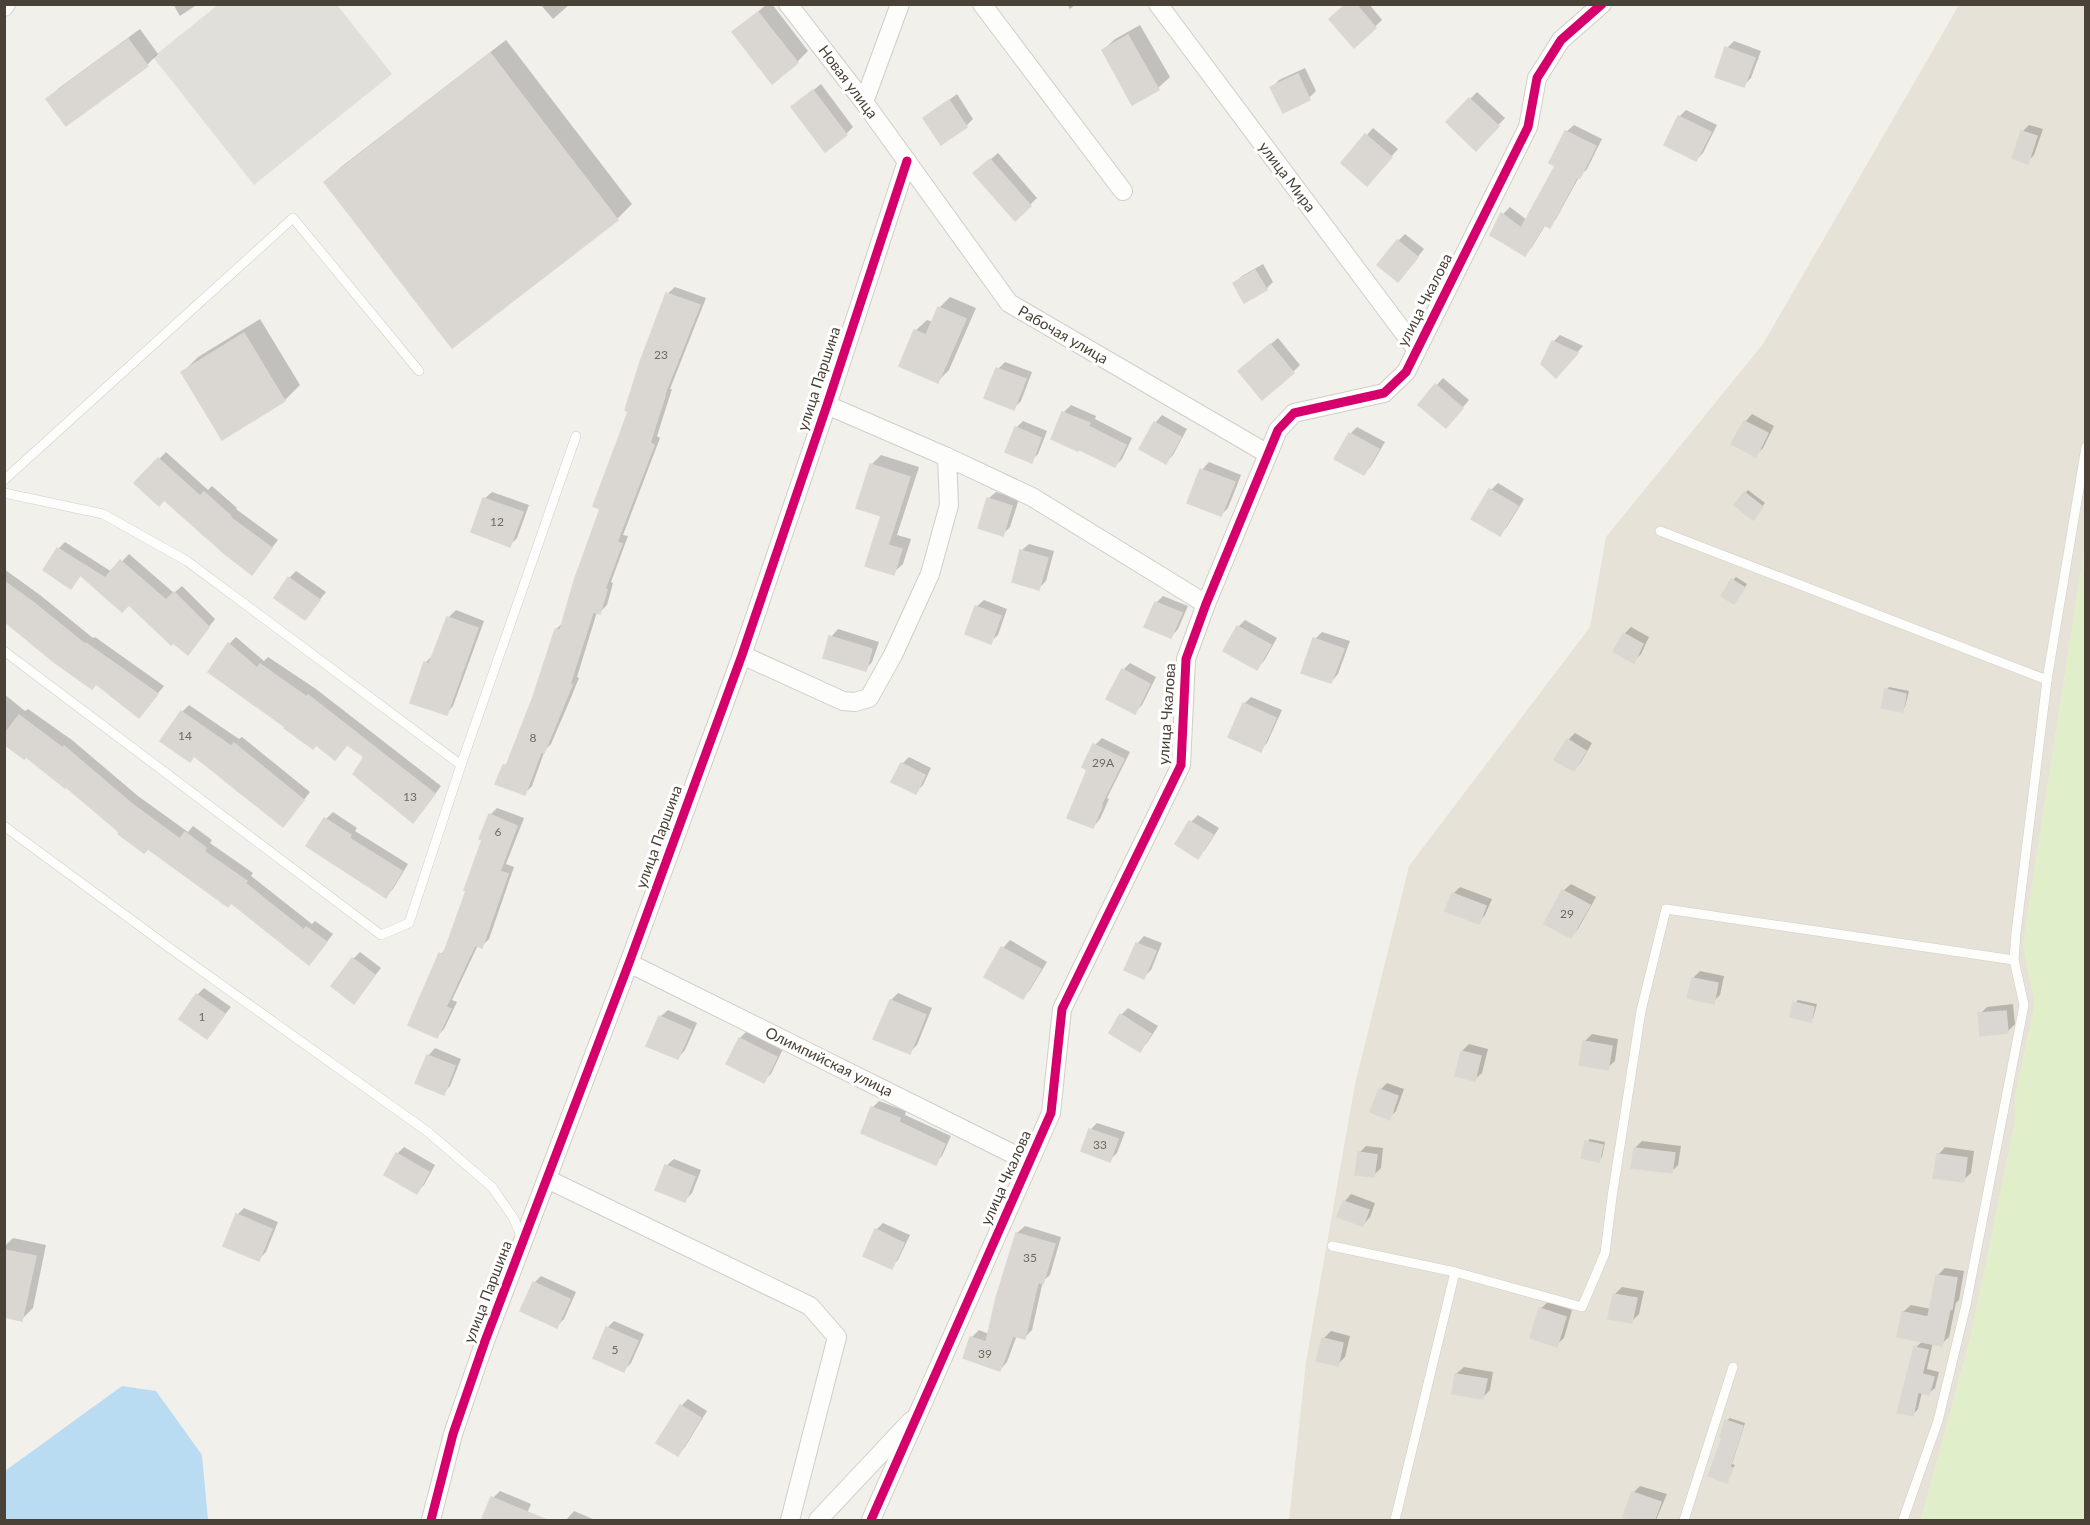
<svg xmlns="http://www.w3.org/2000/svg" width="2090" height="1525" font-family="Lato,sans-serif">
	<rect width="100%" height="100%" fill="#f2f0eb"/>
	<path fill="#e7e2d8" d="M1959 5H2085V545L2023 945 2035 1004 2015 1097V1122L1971 1336 1921 1520H1289L1306 1362 1355 1084 1409 866 1590 627 1606 537 1763 344Z"/>
	<path fill="#e0eec9" d="M2085 545V1520H1921L1971 1336 2015 1122V1097L2035 1004 2023 945Z"/>
	<path fill="#e1dfda" d="M219 4 337 5 392 74 254 185 153 57Z"/>
	<path fill="#b9dcf3" d="M122 1386 156 1391 202 1455 208 1520H5V1471Z"/>
	<g fill="#0003">
		<path d="M173 4H198L180 16Z"/>
		<path d="M540 4H570L553 19Z"/>
		<path d="M767 4H772L808 51 797 62 734 32Z"/>
		<path d="M1067 4H1076L1070 9Z"/>
		<path d="M1347 4H1369L1382 20 1354 46Z"/>
		<path d="M1140 25 1170 77 1158 88 1133 103 1103 50 1115 39Z"/>
		<path d="M140 29 158 54 147 65 48 99 59 88Z"/>
		<path d="M506 40 632 204 617 219 452 346 326 182 341 167Z"/>
		<path d="M1734 41 1761 51 1751 78 1744 85 1727 48Z"/>
		<path d="M1305 68 1316 91 1309 98 1272 87 1279 80Z"/>
		<path d="M821 84 853 127 846 134 793 107Z"/>
		<path d="M1477 92 1505 118 1476 148 1448 122Z"/>
		<path d="M957 94 973 119 966 126 925 118Z"/>
		<path d="M1686 110 1717 125 1703 153 1696 160 1679 117Z"/>
		<path d="M1574 125 1602 139 1587 169 1579 177 1556 219 1549 226 1546 224 1532 247 1525 254 1492 235 1503 214 1510 207 1527 220 1557 165 1566 132Z"/>
		<path d="M2029 125 2043 129 2034 155 2027 162 2022 132Z"/>
		<path d="M1373 128 1398 149 1374 176 1343 163Z"/>
		<path d="M998 153 1037 198 1015 219 983 166Z"/>
		<path d="M1405 234 1424 249 1405 273 1398 241Z"/>
		<path d="M1263 264 1273 282 1266 289 1235 283 1242 276Z"/>
		<path d="M675 287 706 298 670 389H672L657 436 660 438 623 535 628 536 611 582 613 583 607 605 600 612H597L577 677 579 678 570 700 551 744 545 750 532 786 525 793 504 766 510 760 534 698 556 629 564 622 602 508 667 294Z"/>
		<path d="M950 297 976 308 949 370 938 381 915 331 927 320 933 322 939 308Z"/>
		<path d="M260 319 300 385 285 400 223 438 183 372 198 357Z"/>
		<path d="M1560 335 1583 346 1563 368 1553 342Z"/>
		<path d="M1278 338 1300 365 1293 372 1247 364Z"/>
		<path d="M1005 362 1032 372 1021 401 1014 408 998 369Z"/>
		<path d="M1443 378 1469 400 1453 419 1420 404Z"/>
		<path d="M1071 405 1096 416 1095 419 1132 438 1122 459 1115 466 1079 448 1053 438 1064 412Z"/>
		<path d="M1752 414 1774 426 1763 448 1756 455 1745 422Z"/>
		<path d="M1162 415 1187 429 1173 455 1166 462 1155 423Z"/>
		<path d="M1023 421 1047 431 1038 454 1031 461 1016 428Z"/>
		<path d="M1357 427 1385 442 1371 466 1364 474 1350 434Z"/>
		<path d="M166 452 208 490 212 486 237 508 236 509 278 540 252 573 164 498 136 483Z"/>
		<path d="M881 455 919 467 897 535 911 539 903 564 893 573 867 565 883 515 871 465Z"/>
		<path d="M1209 462 1241 475 1228 508 1221 515 1189 502 1202 470Z"/>
		<path d="M1498 483 1524 499 1507 527 1500 534 1491 490Z"/>
		<path d="M1748 490 1765 503 1756 515 1745 493Z"/>
		<path d="M492 492 529 505 517 538 510 545 484 499Z"/>
		<path d="M996 492 1019 499 1010 527 1003 534 988 499Z"/>
		<path d="M65 542 112 572 129 554 174 593 182 586 215 619 188 653 129 603 81 575 71 587 58 549Z"/>
		<path d="M1029 544 1054 551 1046 581 1039 588 1021 551Z"/>
		<path d="M4 569 40 595 93 638 95 637 164 686 139 716 96 683 4 619Z"/>
		<path d="M296 571 326 592 305 618 289 578Z"/>
		<path d="M1736 577 1747 584 1737 599 1733 580Z"/>
		<path d="M1163 596 1188 606 1178 629 1171 637 1156 603Z"/>
		<path d="M984 600 1007 609 998 635 990 642 976 607Z"/>
		<path d="M456 610 484 621 453 706 446 714 425 663 432 656 434 657 448 618Z"/>
		<path d="M1245 620 1277 638 1264 661 1256 668 1238 627Z"/>
		<path d="M1631 627 1649 637 1641 654 1634 661 1624 634Z"/>
		<path d="M838 629 879 642 872 662 865 670 831 637Z"/>
		<path d="M1322 632 1350 641 1338 674 1331 682 1315 639Z"/>
		<path d="M236 637 264 661 268 657 316 689 441 786 420 814 413 821 366 757 348 744 335 758 229 644Z"/>
		<path d="M1130 663 1156 677 1142 705 1135 712 1123 670Z"/>
		<path d="M1889 687 1909 691 1905 707 1902 710 1886 690Z"/>
		<path d="M4 694 25 711 28 709 72 740 138 796 188 832 193 826 212 840 210 843 253 873 251 876 312 924 315 921 333 934 316 956 309 963 231 902 121 832 66 785 4 742Z"/>
		<path d="M1251 697 1282 710 1267 743 1260 750 1244 704Z"/>
		<path d="M189 705 239 739 242 737 310 792 290 818 182 712Z"/>
		<path d="M1575 733 1592 743 1581 762 1574 770 1568 740Z"/>
		<path d="M1102 738 1130 752 1107 798 1109 799 1100 819 1093 827 1089 769 1095 745Z"/>
		<path d="M909 757 931 768 923 785 915 793 902 764Z"/>
		<path d="M497 808 524 818 506 864 514 867 489 939 482 946 478 945 452 1000 457 1002 444 1029 437 1036 441 954 447 948 484 839 490 815Z"/>
		<path d="M333 812 357 828 355 831 408 864 393 889 386 896 308 845 326 819Z"/>
		<path d="M1198 815 1219 828 1205 850 1198 857 1177 844 1191 822Z"/>
		<path d="M1571 884 1596 897 1578 929 1571 936 1563 891Z"/>
		<path d="M1460 887 1492 899 1485 915 1478 923 1453 894Z"/>
		<path d="M1144 936 1162 943 1151 970 1144 977 1137 944Z"/>
		<path d="M1010 940 1047 962 1030 990 1023 997 986 976 1003 948Z"/>
		<path d="M360 952 381 968 354 1002 353 959Z"/>
		<path d="M1700 971 1724 976 1720 995 1713 1002 1693 978Z"/>
		<path d="M204 988 231 1007 207 1037 197 995Z"/>
		<path d="M898 993 932 1008 917 1045 910 1052 891 1000Z"/>
		<path d="M1798 1000 1817 1004 1813 1018 1810 1021 1795 1003Z"/>
		<path d="M2013 1004 2015 1024 2008 1031 1980 1014 1987 1007Z"/>
		<path d="M1128 1008 1158 1026 1147 1043 1140 1050 1121 1015Z"/>
		<path d="M668 1010 697 1023 685 1050 678 1058 660 1017Z"/>
		<path d="M747 1031 783 1049 771 1074 763 1081 728 1063 740 1038Z"/>
		<path d="M1592 1034 1618 1039 1615 1061 1607 1068 1584 1042Z"/>
		<path d="M1469 1044 1488 1049 1482 1073 1474 1080 1462 1051Z"/>
		<path d="M435 1048 461 1059 450 1086 443 1093 428 1056Z"/>
		<path d="M1387 1083 1404 1089 1396 1111 1389 1118 1380 1090Z"/>
		<path d="M879 1101 906 1111 905 1115 951 1136 942 1156 935 1163 872 1108Z"/>
		<path d="M1097 1123 1125 1132 1117 1153 1110 1160 1090 1130Z"/>
		<path d="M1590 1139 1605 1142 1602 1157 1598 1160 1587 1142Z"/>
		<path d="M1642 1141 1681 1146 1678 1165 1671 1172 1635 1148Z"/>
		<path d="M1366 1146 1383 1148 1381 1168 1373 1176 1359 1153Z"/>
		<path d="M404 1147 435 1165 424 1185 417 1192 397 1154Z"/>
		<path d="M1945 1147 1974 1151 1971 1173 1963 1180 1938 1155Z"/>
		<path d="M674 1159 701 1170 692 1193 685 1200 666 1166Z"/>
		<path d="M1351 1194 1375 1203 1370 1217 1363 1225 1344 1202Z"/>
		<path d="M244 1208 278 1222 266 1252 258 1260 237 1215Z"/>
		<path d="M883 1223 910 1235 898 1260 891 1267 876 1230Z"/>
		<path d="M1025 1226 1061 1237 1050 1275 1043 1281 1032 1330 1025 1337 1017 1335 1007 1362 1000 1370 971 1338 979 1330 989 1334 1017 1233Z"/>
		<path d="M13 1238 46 1245 33 1308 22 1319 4 1316V1247Z"/>
		<path d="M1945 1268 1964 1271 1959 1300 1956 1303 1949 1337 1941 1344 1933 1342 1927 1369 1939 1372 1935 1388 1929 1393 1922 1392 1918 1409 1912 1415 1915 1348 1923 1341 1903 1312 1911 1305 1931 1309 1938 1275Z"/>
		<path d="M541 1276 576 1292 564 1319 557 1326 534 1283Z"/>
		<path d="M1622 1287 1644 1291 1639 1314 1632 1321 1610 1317 1615 1294Z"/>
		<path d="M1548 1302 1572 1310 1564 1338 1556 1345 1540 1309Z"/>
		<path d="M614 1321 644 1334 631 1363 624 1370 607 1328Z"/>
		<path d="M1331 1331 1350 1336 1345 1357 1338 1364 1323 1339Z"/>
		<path d="M1464 1367 1493 1372 1490 1390 1483 1397 1456 1374Z"/>
		<path d="M688 1399 707 1411 685 1447 678 1455 681 1406Z"/>
		<path d="M1730 1418 1745 1423 1732 1464 1735 1465 1726 1481V1421Z"/>
		<path d="M1640 1486 1667 1494 1656 1520H1637L1633 1493Z"/>
		<path d="M500 1491 531 1504 524 1520 493 1498Z"/>
		<path d="M574 1511 595 1520H566Z"/>
	</g>
	<g fill="#dad7d2" stroke="#dbd7d1" stroke-width="1.5">
		<path d="M1346 4H1356L1376 28 1354 48 1329 19Z"/>
		<path d="M758 12 798 63 772 84 732 32Z"/>
		<path d="M1128 35 1159 90 1132 105 1102 50Z"/>
		<path d="M128 39 148 66 66 126 46 99Z"/>
		<path d="M1725 47 1755 58 1744 87 1715 77Z"/>
		<path d="M490 53 618 220 452 348 324 182Z"/>
		<path d="M1298 74 1310 100 1283 113 1270 87Z"/>
		<path d="M813 90 847 135 825 152 791 107Z"/>
		<path d="M1469 98 1499 126 1476 151 1446 122Z"/>
		<path d="M949 100 967 127 941 145 923 118Z"/>
		<path d="M1678 116 1711 132 1696 161 1664 145Z"/>
		<path d="M1565 131 1596 146 1580 178 1577 177 1550 228 1544 225 1525 256 1490 235 1501 213 1521 228 1555 166 1549 163Z"/>
		<path d="M2021 131 2037 136 2028 164 2012 158Z"/>
		<path d="M1365 134 1392 157 1367 186 1341 163Z"/>
		<path d="M990 159 1031 206 1015 221 973 173Z"/>
		<path d="M1397 240 1418 257 1398 282 1377 265Z"/>
		<path d="M1255 270 1267 290 1244 303 1233 283Z"/>
		<path d="M666 293 700 305 664 396H665L650 443 654 445 617 542 622 544 605 589 607 590 600 614 593 612 570 684 572 685 544 753 541 752 525 795 495 784 503 765 506 766 533 697 555 629 560 630 574 581 600 509 593 506 628 412 625 410 640 362Z"/>
		<path d="M938 307 966 319 938 383 899 366 914 330 926 335Z"/>
		<path d="M244 333 285 401 222 440 181 372Z"/>
		<path d="M1552 341 1578 353 1556 378 1541 364Z"/>
		<path d="M1270 344 1294 373 1262 400 1238 371Z"/>
		<path d="M996 368 1026 379 1014 410 984 398Z"/>
		<path d="M1435 384 1463 408 1446 428 1418 405Z"/>
		<path d="M1062 412 1090 423 1088 426 1126 445 1115 467 1078 449V451L1051 439Z"/>
		<path d="M1744 421 1768 433 1756 457 1731 444Z"/>
		<path d="M1154 422 1181 437 1166 464 1139 449Z"/>
		<path d="M1015 427 1041 438 1032 463 1005 452Z"/>
		<path d="M1349 433 1379 449 1364 475 1334 459Z"/>
		<path d="M158 458 200 496 204 492 231 516 230 517 272 548 252 575 226 555 164 500 159 506 134 483Z"/>
		<path d="M870 464 910 477 888 545 902 549 894 575 865 566 881 516 856 508Z"/>
		<path d="M1200 469 1235 482 1221 516 1187 503Z"/>
		<path d="M1489 489 1518 506 1500 536 1471 519Z"/>
		<path d="M1744 492 1763 507 1753 520 1734 505Z"/>
		<path d="M483 498 523 512 510 547 471 532Z"/>
		<path d="M987 498 1012 506 1003 536 978 528Z"/>
		<path d="M57 548 105 578 120 560 166 600 174 592 209 627 188 655 173 643 171 645 129 605 122 612 80 575 71 589 43 570Z"/>
		<path d="M1020 550 1048 558 1039 590 1012 582Z"/>
		<path d="M288 577 320 600 305 620 274 598Z"/>
		<path d="M1731 579 1745 588 1734 604 1721 596Z"/>
		<path d="M4 581 33 602 85 644 86 643 158 694 139 718 96 684 92 689 55 663 4 621Z"/>
		<path d="M1155 602 1182 613 1171 638 1144 627Z"/>
		<path d="M975 606 1001 616 991 644 965 634Z"/>
		<path d="M447 617 478 628 447 715 410 703 424 662 429 664Z"/>
		<path d="M1237 626 1271 645 1257 670 1223 651Z"/>
		<path d="M1623 633 1643 644 1634 663 1613 652Z"/>
		<path d="M829 636 872 649 866 671 823 658Z"/>
		<path d="M1313 638 1344 649 1331 683 1301 673Z"/>
		<path d="M228 643 257 668 260 664 307 697 308 695 435 794 413 823 353 774 364 757 347 745 335 760 316 745 313 749 284 728 285 727 208 672Z"/>
		<path d="M1122 669 1150 684 1135 714 1106 699Z"/>
		<path d="M1885 689 1906 694 1903 712 1881 708Z"/>
		<path d="M1243 703 1276 718 1261 752 1228 737Z"/>
		<path d="M181 711 231 746 234 743 304 800 283 827 194 756 190 762 160 741Z"/>
		<path d="M19 715 63 748 64 746 131 803 180 839 185 832 206 848 204 851 247 881 245 883 304 930 306 927 327 942 309 965 231 903 228 907 148 849 144 853 118 834 119 832 66 787 65 788 26 757 24 759 4 744V735Z"/>
		<path d="M1567 739 1586 751 1574 771 1554 760Z"/>
		<path d="M1093 744 1124 759 1101 805 1102 806 1093 828 1067 818 1087 770 1082 767Z"/>
		<path d="M901 763 925 775 916 794 891 782Z"/>
		<path d="M489 814 517 826 500 871 508 874 482 948 475 945 446 1007 451 1009 437 1038 408 1025 439 953 443 955 466 891 464 890 482 840 479 839Z"/>
		<path d="M324 818 351 835 349 838 402 871 386 898 306 846Z"/>
		<path d="M1189 821 1213 835 1198 859 1175 844Z"/>
		<path d="M1562 890 1590 905 1571 938 1544 924Z"/>
		<path d="M1452 893 1486 906 1479 924 1445 911Z"/>
		<path d="M1136 943 1156 951 1144 979 1124 970Z"/>
		<path d="M1001 947 1041 969 1023 999 984 977Z"/>
		<path d="M352 958 375 975 354 1004 331 986Z"/>
		<path d="M1692 978 1718 983 1714 1004 1687 998Z"/>
		<path d="M196 994 225 1014 207 1039 179 1019Z"/>
		<path d="M890 1000 926 1015 910 1054 873 1039Z"/>
		<path d="M1793 1002 1814 1007 1811 1022 1790 1017Z"/>
		<path d="M2006 1011 2008 1033 1980 1036 1978 1013Z"/>
		<path d="M1120 1014 1151 1034 1140 1052 1109 1033Z"/>
		<path d="M659 1016 691 1030 678 1059 646 1046Z"/>
		<path d="M739 1038 777 1057 764 1083 726 1064Z"/>
		<path d="M1583 1041 1612 1046 1608 1070 1579 1065Z"/>
		<path d="M1461 1051 1481 1056 1475 1081 1455 1076Z"/>
		<path d="M427 1055 455 1066 444 1095 415 1083Z"/>
		<path d="M1379 1089 1398 1096 1390 1120 1370 1112Z"/>
		<path d="M871 1107 900 1118 899 1122 945 1144 936 1165 861 1133Z"/>
		<path d="M1089 1129 1118 1139 1110 1162 1081 1151Z"/>
		<path d="M1585 1141 1603 1145 1599 1162 1581 1158Z"/>
		<path d="M1634 1148 1675 1153 1672 1173 1631 1168Z"/>
		<path d="M1358 1152 1377 1155 1374 1177 1355 1175Z"/>
		<path d="M396 1153 429 1172 417 1194 384 1175Z"/>
		<path d="M1937 1154 1967 1158 1964 1182 1933 1178Z"/>
		<path d="M665 1165 695 1177 685 1202 655 1190Z"/>
		<path d="M1343 1201 1369 1210 1363 1226 1337 1217Z"/>
		<path d="M236 1214 272 1229 259 1261 223 1246Z"/>
		<path d="M875 1229 904 1243 892 1269 863 1256Z"/>
		<path d="M1016 1233 1055 1244 1043 1284 1038 1282 1025 1339 1013 1336 1000 1371 963 1358 970 1337 986 1342 996 1298Z"/>
		<path d="M4 1250 36 1256 22 1321 4 1317Z"/>
		<path d="M1936 1275 1957 1278 1952 1309H1950L1942 1346 1897 1337 1902 1312 1928 1317Z"/>
		<path d="M533 1282 570 1299 557 1328 520 1311Z"/>
		<path d="M1613 1294 1637 1298 1632 1323 1608 1319Z"/>
		<path d="M1539 1308 1566 1317 1557 1347 1530 1338Z"/>
		<path d="M606 1327 638 1341 624 1372 593 1358Z"/>
		<path d="M1322 1338 1343 1343 1338 1366 1316 1361Z"/>
		<path d="M1914 1347 1928 1350 1922 1374 1934 1377 1929 1395 1918 1392 1913 1416 1897 1413Z"/>
		<path d="M1455 1374 1487 1379 1483 1399 1452 1394Z"/>
		<path d="M680 1405 701 1418 678 1456 656 1443Z"/>
		<path d="M1725 1420 1743 1426 1730 1467 1733 1468 1727 1483 1708 1476 1722 1438 1720 1437Z"/>
		<path d="M1632 1492 1661 1502 1654 1521H1632L1623 1517Z"/>
		<path d="M491 1497 547 1520V1521H481Z"/>
	</g>
	<g fill="none" stroke-linecap="round" stroke-linejoin="round">
		<defs>
			<g id="service">
				<path d="M4 480 293 218 419 371"/>
				<path d="M4 493 103 514 187 561 461 765"/>
				<path d="M1660 531 2047 680"/>
				<path d="M4 651 381 935 409 923 461 765 576 436"/>
				<path d="M4 826 167 946 428 1132 492 1187 514 1219 522 1239"/>
				<path d="M1332 1246 1455 1272 1582 1307 1605 1253 1612 1197 1641 1011 1666 909 2014 960"/>
				<path d="M1395 1520 1455 1272"/>
				<path d="M1684 1520 1733 1367"/>
				<path d="M1903 1520 1938 1421 1966 1305 2024 1005 2014 960 2016 933 2047 680 2086 447"/>
			</g>
			<g id="minor">
				<path d="M788 4 864 102 1009 303 1268 454"/>
				<path d="M982 4 1123 191"/>
				<path d="M1158 4 1416 349"/>
				<path d="M4 7 6 4"/>
				<path d="M864 102 900 4"/>
				<path d="M827 405 947 457 1032 497 1206 604"/>
				<path d="M742 655 843 701 855 702 869 698 893 655 930 574 949 505 947 457"/>
				<path d="M629 963 1029 1162"/>
				<path d="M547 1179 810 1306 837 1337 790 1520"/>
				<path d="M431 1520 453 1434 485 1341 629 963 742 655 827 405 907 161"/>
				<path d="M818 1520 911 1421"/>
				<path d="M871 1520 1051 1113 1062 1009 1181 765 1186 659 1206 604 1278 430 1294 413 1384 393 1406 372 1528 127 1537 78 1561 40 1602 4"/>
			</g>
		</defs>
		<use href="#service" stroke="#d0cec9" stroke-width="10"/>
		<use href="#minor" stroke="#d0cec9" stroke-width="20"/>
		<use href="#service" stroke="#fdfdfc" stroke-width="9"/>
		<use href="#minor" stroke="#fdfdfc" stroke-width="18"/>
		<defs>
			<g id="cycleway">
				<path d="M431 1520 453 1434 485 1341 629 963 742 655 827 405 907 161"/>
				<path d="M871 1520 1051 1113 1062 1009 1181 765 1186 659 1206 604 1278 430 1294 413 1384 393 1406 372 1528 127 1537 78 1561 40 1602 4"/>
			</g>
		</defs>
		<use href="#cycleway" stroke="#fff" stroke-width="13"/>
		<use href="#cycleway" stroke="#d6006c" stroke-width="9"/>
	</g>
	<g text-anchor="middle" stroke-width="6" stroke-linejoin="round" paint-order="stroke">
		<g font-size="12" fill="#70695e">
			<text x="661" y="359">23</text>
			<text x="497" y="526">12</text>
			<text x="185" y="740">14</text>
			<text x="533" y="742">8</text>
			<text x="1103" y="767">29А</text>
			<text x="410" y="801">13</text>
			<text x="498" y="836">6</text>
			<text x="1567" y="918">29</text>
			<text x="202" y="1021">1</text>
			<text x="1100" y="1149">33</text>
			<text x="1030" y="1262">35</text>
			<text x="615" y="1354">5</text>
			<text x="985" y="1358">39</text>
		</g>
		<g font-size="15" fill="#4a4236" stroke="#fff">
			<text transform="translate(848 82) rotate(53)" y="5">Новая улица</text>
			<text transform="translate(1287 177) rotate(53)" y="5">улица Мира</text>
			<text transform="translate(1425 300) rotate(-63)" y="5">улица Чкалова</text>
			<text transform="translate(1063 335) rotate(30)" y="5">Рабочая улица</text>
			<text transform="translate(819 379) rotate(-72)" y="5">улица Паршина</text>
			<text transform="translate(1167 714) rotate(-86)" y="5">улица Чкалова</text>
			<text transform="translate(659 837) rotate(-70)" y="5">улица Паршина</text>
			<text transform="translate(829 1062) rotate(26)" y="5">Олимпийская улица</text>
			<text transform="translate(1006 1178) rotate(-66)" y="5">улица Чкалова</text>
			<text transform="translate(488 1292) rotate(-69)" y="5">улица Паршина</text>
		</g>
	</g>
	<rect width="2090" height="1525" fill="none" stroke="#4a4236" stroke-width="12"/>
</svg>
